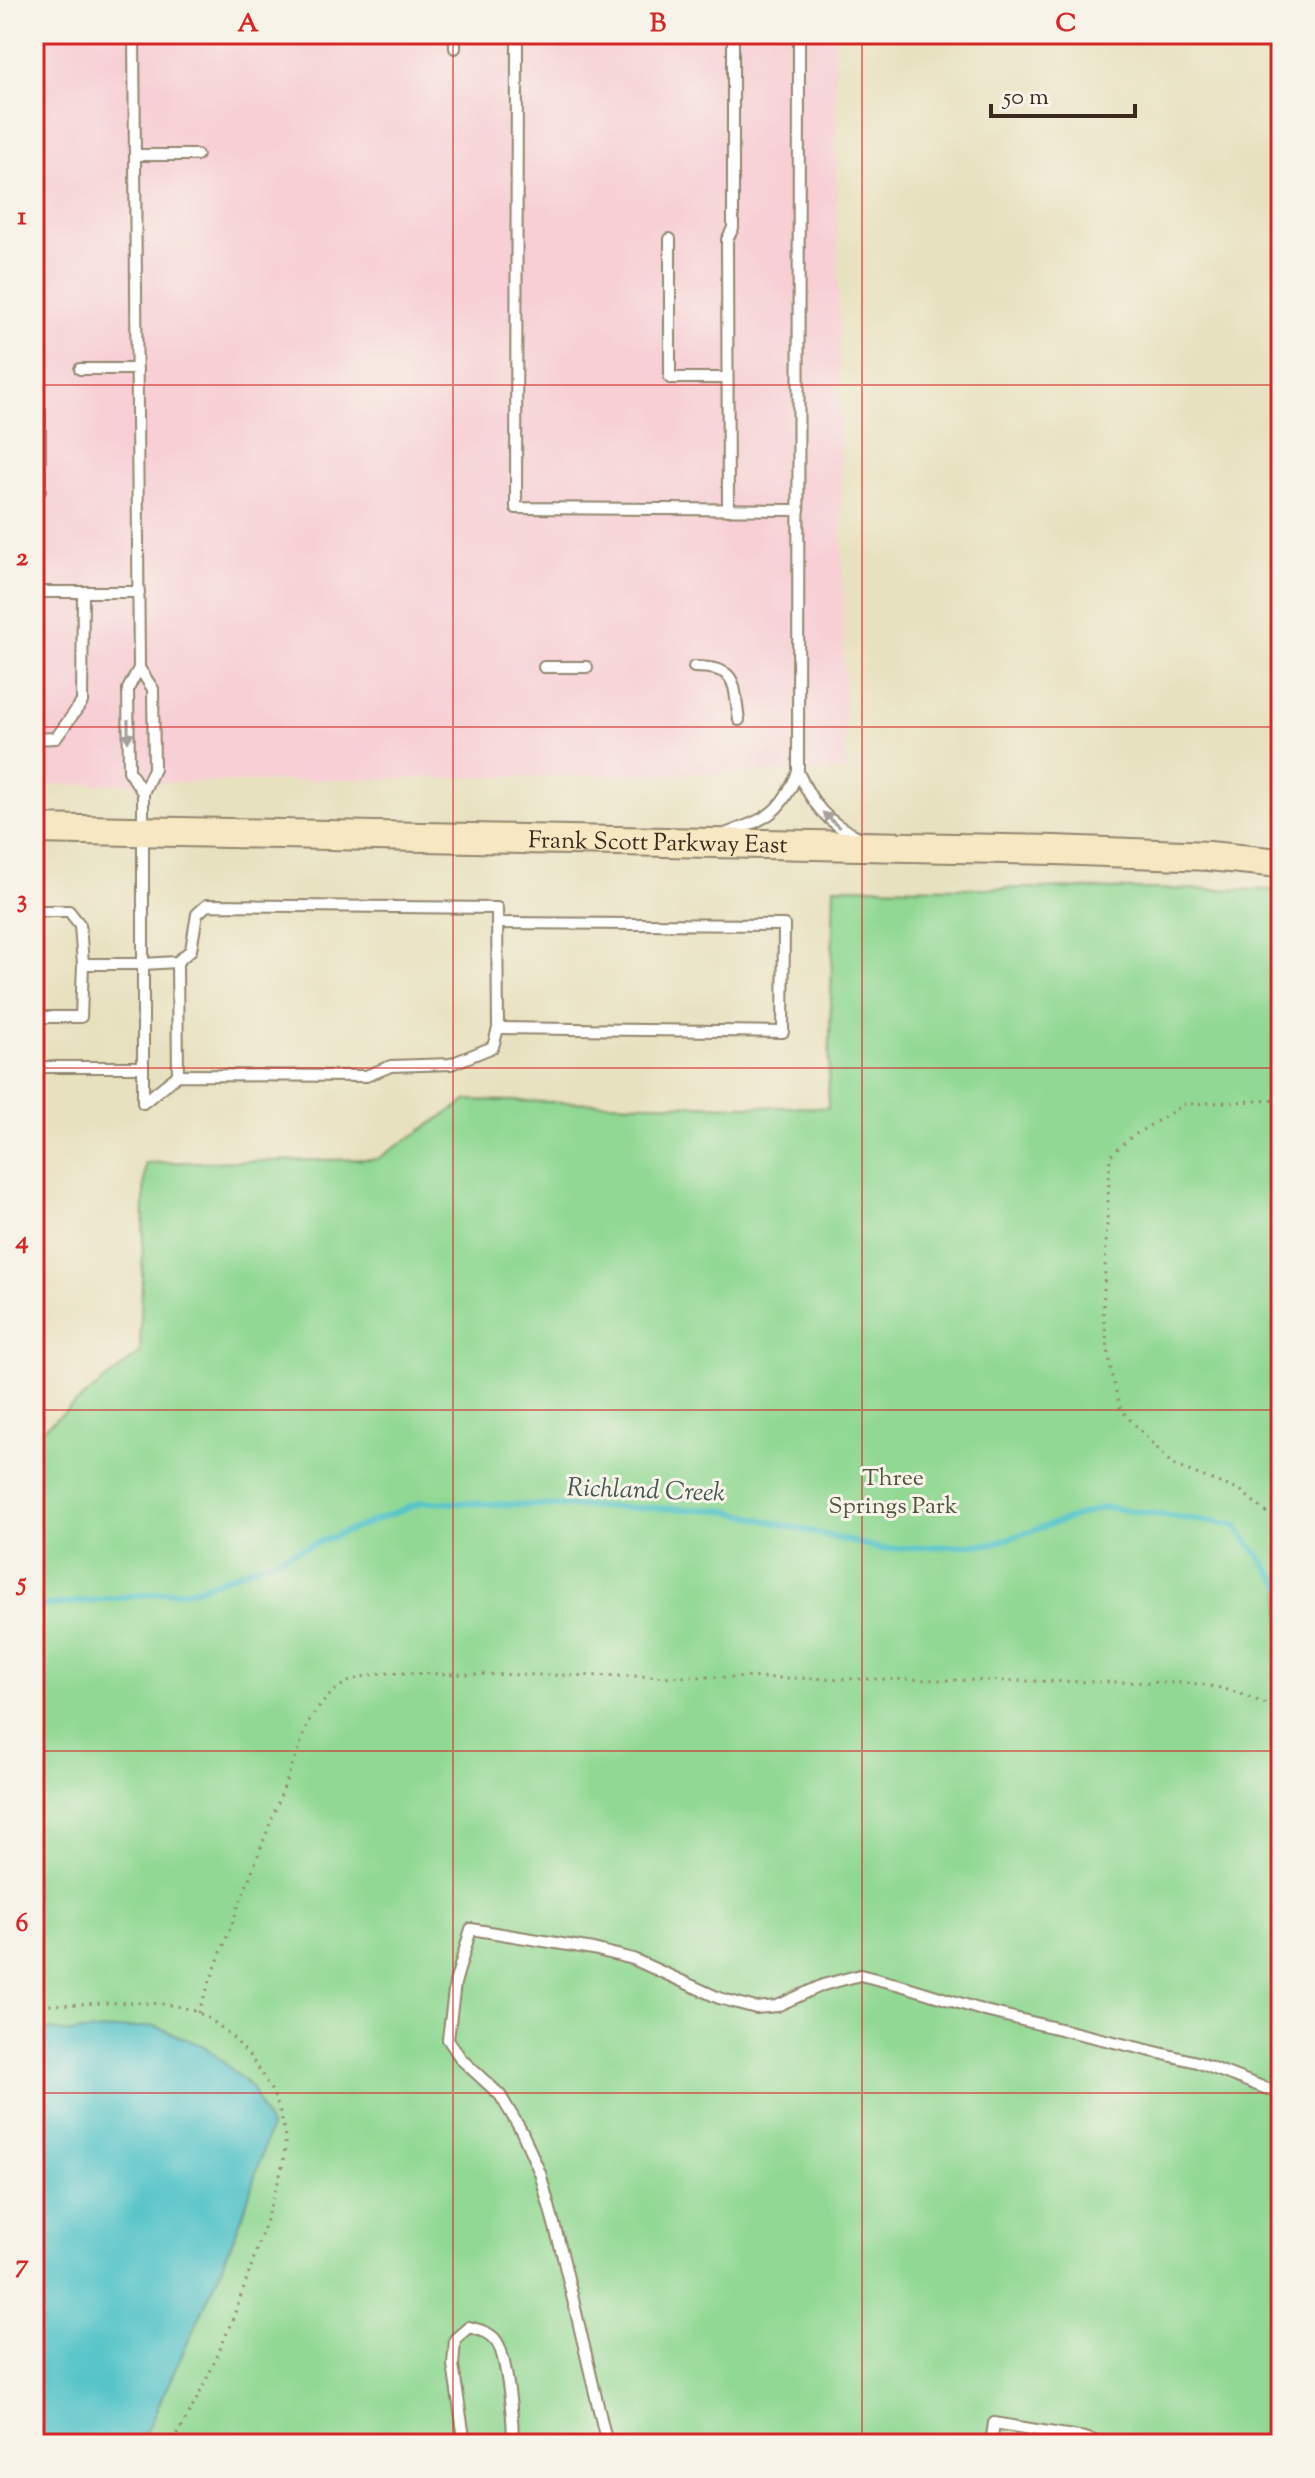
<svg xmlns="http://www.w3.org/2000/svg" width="1315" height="2478" font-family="'Sorts Mill Goudy',serif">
	<rect width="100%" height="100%" fill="#f7f3e8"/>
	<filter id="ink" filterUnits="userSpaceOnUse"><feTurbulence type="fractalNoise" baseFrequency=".0125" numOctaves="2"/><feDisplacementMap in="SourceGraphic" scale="16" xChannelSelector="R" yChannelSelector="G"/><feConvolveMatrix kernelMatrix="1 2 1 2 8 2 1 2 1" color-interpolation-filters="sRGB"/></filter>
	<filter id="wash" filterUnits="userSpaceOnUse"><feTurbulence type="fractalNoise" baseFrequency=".006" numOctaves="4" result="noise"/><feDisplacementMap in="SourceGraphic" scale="32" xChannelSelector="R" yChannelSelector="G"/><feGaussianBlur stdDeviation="1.8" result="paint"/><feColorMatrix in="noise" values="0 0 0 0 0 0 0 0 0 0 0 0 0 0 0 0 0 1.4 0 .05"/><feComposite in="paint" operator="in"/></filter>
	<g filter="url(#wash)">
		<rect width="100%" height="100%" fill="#e8e1bf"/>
		<path fill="#f7cfd5" d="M34 34H835L846 771 34 785Z"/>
		<path fill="#90d893" stroke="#668158" stroke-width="2" d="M834 887 1281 890V2444H34V1436L140 1353 145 1163 377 1159 468 1100 828 1108Z"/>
		<path fill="#56c4c9" stroke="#487774" stroke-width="2" d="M155 2026 206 2047 251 2087 270 2127 243 2215 216 2281 147 2430 125 2444H34V2027L69 2033Z"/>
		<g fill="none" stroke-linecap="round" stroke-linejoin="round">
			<path stroke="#56c4c9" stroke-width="6" d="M34 1607 197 1589 423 1502 723 1510 882 1549 992 1544 1104 1507 1235 1525 1281 1585"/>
		</g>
	</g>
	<g filter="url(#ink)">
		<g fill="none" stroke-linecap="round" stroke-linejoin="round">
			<defs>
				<g id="lane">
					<path d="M134 34 139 668 128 689 129 771 143 793"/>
					<path d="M517 34 516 508 799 510"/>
					<path d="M517 35H733V228L727 240 728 510"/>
					<path d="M455 48V34"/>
					<path d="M135 155H197"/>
					<path d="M670 239V378H727"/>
					<path d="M80 369H137"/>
					<path d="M34 410 40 411V491L34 500"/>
					<path d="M34 592H139"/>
					<path d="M544 667H587"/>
					<path d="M694 667C739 667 733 683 739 720"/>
					<path d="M34 739 56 738 82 702 83 592"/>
					<path d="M798 772C812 803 826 823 859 837"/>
					<path d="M725 834C767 818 780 815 798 772L799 34"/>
					<path d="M207 905 497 908 498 1028 493 1047 451 1064 391 1066 366 1076 178 1075 143 1103V964L177 962 191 950 197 914Z"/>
					<path d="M34 911H69L80 925 83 964 81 1017H34"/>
					<path d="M497 923 784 925 783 1032 498 1028"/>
					<path d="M177 962 178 1075"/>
					<path d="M83 964H143V793L154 769 153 689 139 668"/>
					<path d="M34 1067H143"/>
					<path d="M465 2444 453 2365 455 2339 469 2327C479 2330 491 2332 497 2342 506 2355 515 2427 512 2444"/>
					<path d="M607 2444 562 2253 540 2173 522 2132 500 2095 461 2059 448 2039 455 1983 471 1929 593 1949 633 1959 719 1998 756 2008 777 2006 823 1985 860 1975 904 1986 985 2011 1197 2062 1281 2094"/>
					<path d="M991 2444 994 2423 1085 2438 1103 2444"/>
				</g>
				<g id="secondary">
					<path id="s1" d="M34 829 1055 850 1209 856 1281 863"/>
				</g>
			</defs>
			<use href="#lane" stroke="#92866e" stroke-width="14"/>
			<use href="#secondary" stroke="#92866e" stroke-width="32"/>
			<g stroke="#92866e" stroke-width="3" stroke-dasharray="2 6" stroke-linecap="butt">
				<path d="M1281 1100 1185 1104 1131 1137 1110 1156 1103 1313 1112 1377 1121 1410 1173 1465 1241 1491 1281 1525"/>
				<path d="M34 2002 48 2005C89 2005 163 1996 199 2013 242 2035 286 2095 285 2145 285 2166 275 2190 269 2210 245 2290 216 2373 171 2444"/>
				<path d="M198 2013 309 1721C332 1689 343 1678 383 1673L1189 1683C1223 1686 1250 1696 1281 1711"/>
			</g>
			<use href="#lane" stroke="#fff" stroke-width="10"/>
			<use href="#secondary" stroke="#f7e8c3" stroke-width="28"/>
		</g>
		<defs><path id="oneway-solid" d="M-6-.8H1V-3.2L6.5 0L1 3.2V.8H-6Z" transform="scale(2)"/></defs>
		<g fill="#a79f9a">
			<use href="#oneway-solid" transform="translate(128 731) rotate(90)"/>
			<use href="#oneway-solid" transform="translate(831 820) rotate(-137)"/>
		</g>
	</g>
	<path fill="none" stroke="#d62828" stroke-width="2" stroke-opacity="0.55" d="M453 34V2444M862 34V2444M34 385H1281M34 727H1281M34 1068H1281M34 1410H1281M34 1751H1281M34 2093H1281"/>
	<g text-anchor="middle" stroke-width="6" stroke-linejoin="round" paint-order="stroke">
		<g font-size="24" fill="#3b2a1e" stroke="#f7f3e8">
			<text dy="8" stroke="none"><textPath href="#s1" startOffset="624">Frank Scott Parkway East</textPath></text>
		</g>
		<g font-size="24" fill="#50563b" stroke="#f7f3e8">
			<text x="893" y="1485">Three<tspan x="893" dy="28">Springs Park</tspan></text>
		</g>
		<g font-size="26" font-style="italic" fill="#435851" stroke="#f7f3e8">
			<text transform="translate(646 1489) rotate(2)" y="9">Richland Creek</text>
		</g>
	</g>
	<rect width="1315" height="2478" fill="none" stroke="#f7f3e8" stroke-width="88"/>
	<path d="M991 104v12h144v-12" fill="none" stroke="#3b2a1e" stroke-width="4"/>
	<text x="1003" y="104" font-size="24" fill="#3b2a1e" stroke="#f7f3e8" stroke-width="6" paint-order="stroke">50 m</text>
	<rect x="44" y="44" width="1227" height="2390" fill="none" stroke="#d62828" stroke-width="3"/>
	<g font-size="26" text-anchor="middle" font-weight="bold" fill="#d62828">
		<text x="248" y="31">A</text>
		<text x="658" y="31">B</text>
		<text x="1066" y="31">C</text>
		<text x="22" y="224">1</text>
		<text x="22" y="565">2</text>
		<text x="22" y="907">3</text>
		<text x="22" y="1248">4</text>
		<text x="22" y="1590">5</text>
		<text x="22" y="1931">6</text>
		<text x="22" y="2272">7</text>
	</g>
</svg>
